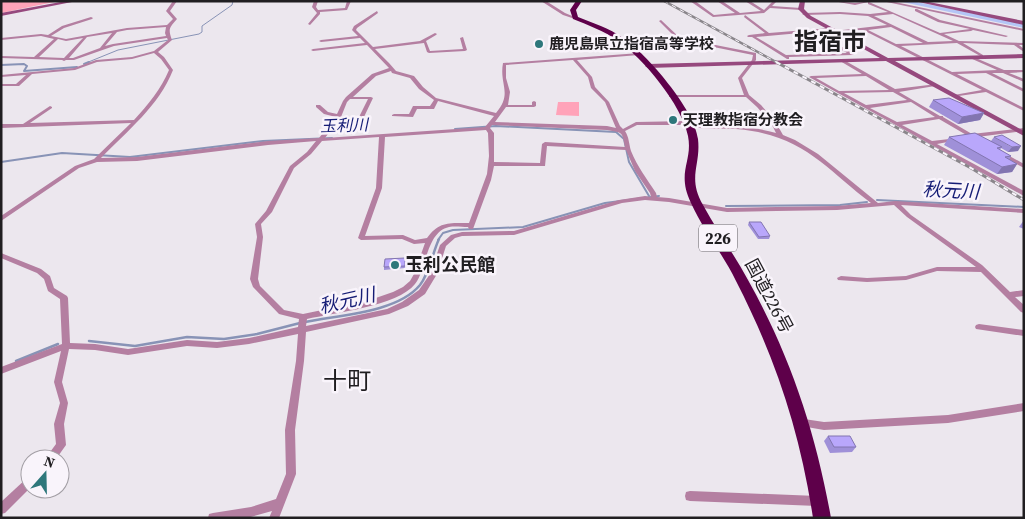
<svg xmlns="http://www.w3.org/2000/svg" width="1025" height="519" font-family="'Source Serif 4','Noto Sans JP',serif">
	<rect width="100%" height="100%" fill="#ece7ee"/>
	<g fill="#ffa3b9">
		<path d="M1 1H59L1 13Z"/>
		<path d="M558 102H579V116L556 115Z"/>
	</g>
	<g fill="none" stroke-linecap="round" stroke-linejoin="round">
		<path stroke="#8893b6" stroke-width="1" d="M86 63 118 50 199 34 202 32V26L232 5 233 1"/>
		<g stroke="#8893b6" stroke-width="2">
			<path d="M84 64 89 62"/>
			<path d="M1 65 24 64 27 66 24 71 77 67"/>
			<path d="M455 129 496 126 616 132 624 139 629 162 649 196"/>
			<path d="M1 162 62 153 130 157 263 141 332 138"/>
			<path d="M877 200 1024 207"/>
			<path d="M726 206 840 205 867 202"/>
			<path d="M438 240 443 233 453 230 523 227 605 203 659 196"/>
		</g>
		<g stroke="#8893b6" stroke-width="2.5">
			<path d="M305 322C338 315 397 313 420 285 430 272 432 254 439 239"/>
			<path d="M89 341 135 346 187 337 224 339 257 334 300 323"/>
			<path d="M16 361 58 344"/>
		</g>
		<path fill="#b4c5f6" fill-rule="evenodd" d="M898 1H912L1024 24V28Z"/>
		<g fill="#b47fa1" fill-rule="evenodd">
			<path d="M173 1H177L170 11 177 19C169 28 168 29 172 40L158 52 164 57 173 70C159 106 127 131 101 158L137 157 268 141 319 138 336 117 324 114 316 107V105H320L328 112 337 114 343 101 346 97 372 74 389 68 367 45 313 51 311 50 313 49 365 43 360 38 321 42 319 41 321 40 358 36 352 30 354 26 377 11 378 13 357 28 356 30 373 47 420 41 435 33 437 34 436 35 426 41 430 51 463 49 460 38 463 37 467 50 465 51 429 53 427 52 424 43 375 49 389 63 396 71 414 76 423 87 436 98 496 113C513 93 499 85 503 63L640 53 641 54 639 55 577 60 592 77 595 87 609 102 620 126 623 129 636 122 688 121 691 123 688 125H637L625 131C629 137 629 144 631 151 637 166 647 179 656 193L657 197 669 198 727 208 837 206 871 203C830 172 807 140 752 131 731 127 709 130 687 127L686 126 689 124C719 125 748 125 776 133L771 123 757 107 746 97H669V95H744L738 78 752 60 753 55 679 40 626 44 624 43 626 42 676 38 659 21 661 20 680 38 756 53V60L742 78 749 95 761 105 775 121 783 135 795 140 818 154 878 203 895 201 1024 209V213L901 205 911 215 982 265 1010 292 1024 290V296L1015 297 1024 305V313L1021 312 981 272 937 271 906 280 867 282 838 280 837 278 841 276 867 278 906 276 937 267H976L907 217 894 205 837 210 727 212 669 202 645 200 622 203 514 235 462 236 455 238 446 246 437 274 425 294 408 306 389 314 306 332 304 361 295 430 296 474 279 518H269L272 511 247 518H208L209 514 213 513 251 507 276 499 286 474 285 430 296 361 298 334 249 344 217 348 187 346 128 355 95 350 69 349 62 382 68 403 64 424 66 445 56 459H45L56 444 54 424 60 403 54 382 61 351 1 374V367L62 344 60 299 48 291 44 279 37 273 1 258V253L41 269 50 276 54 288 67 296 68 298 70 343 95 344 128 349 187 340 217 342 249 338 298 327 299 319 279 314 253 287 250 279 257 237 255 224 266 211 290 166 307 152 316 141 268 145 137 161 97 162 79 168 1 221V216L75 166 94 159 131 123 1 128V124H23L50 106 52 107V108L30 123 134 120C148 105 161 89 169 70L161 59 154 53 132 59 97 62 75 70 32 74 19 86H1V84H16L26 75 1 77V75L74 68 96 60 132 57 154 51 168 40 167 38 114 46 74 60H66L64 61 62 60 1 58V56L34 57 54 39 41 36 1 40V38L41 34 48 35 62 26 91 17 93 18 92 19 64 28 51 36 66 39 127 28 167 25 173 19 166 11ZM166 27 165 33 166 36 113 44 105 46 117 32 127 30ZM112 33 100 48 73 58H69L87 37ZM83 38 64 58 39 57 58 39 66 41ZM573 60 588 77 591 88 605 102 616 128 607 126 495 122 506 107H534L536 106V102L534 101 532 102V105H508L510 92 506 78V65ZM391 71 392 73 410 78 419 89 434 100 430 106H413L409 114H394L392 115V116L413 117 417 109H434L438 101 494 116 485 127 325 138 339 119H363L373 98 371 97H353L376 76ZM350 99H368L359 117H341L347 102ZM492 125 607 130C623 133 622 131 625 147L545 142 542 144 540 163 494 162V133L490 128ZM486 130 488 133 489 156 487 174 469 223C450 223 439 221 427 238L415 240 403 235 365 236 382 188 385 137ZM379 137 376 188 358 238 361 240 402 239 414 244 425 243 414 274 410 281 403 287 393 292 370 300 303 314 284 310 260 286 258 279 263 237 261 224 272 212 294 168 311 154 322 141ZM547 146 626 150 635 171 650 193 651 197 645 196 619 200 514 231 462 232 451 235 440 245 430 274 419 290 402 302 387 309 306 326 307 319C333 313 398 306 415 284 427 269 426 232 449 227 455 226 462 227 468 227L469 229H473L491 180 494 166H545Z"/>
			<path d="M314 1H318L316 7 318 10 345 8 347 1H351L347 10 320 12V14L310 25 308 24 317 13 312 7Z"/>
			<path d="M541 1H546L565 13 577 18 575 19 563 15Z"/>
			<path d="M690 1H695L714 15 735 13 717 1H722L740 13 761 11 745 1H750L764 10 773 1H777L772 6 801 8 803 9 801 10 770 8 764 13 713 17Z"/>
			<path d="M833 1 855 3 872 1 869 2 940 33 970 29 938 22 915 11V9H917L940 20 1008 36 1006 37 973 30 971 31 944 34 959 41 1024 43V45H1019L1024 49V52L1014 45 963 43 983 55V57H982L957 43 901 46 952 72 997 70 970 58V56H971L1004 70H1024V72L1009 73 1024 79V82L1003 73H992L1024 89V92L986 73 957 74 1024 108V111L986 92 952 97V95H954L982 90 863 30 834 33 832 32 834 31 887 25 868 16 840 14 804 15 802 14 804 13 840 12 870 14 888 12 868 4V2L855 5ZM893 14 953 41 928 42 874 16ZM891 27 923 43 896 44 868 30Z"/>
			<path d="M882 1H890L1024 29V31Z"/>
			<path d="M745 15 769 33 831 28V30H830L815 31 854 54 852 55 789 57V59H787L752 37H748L747 36 749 35 765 33 744 17ZM811 32 847 53 786 55 756 37Z"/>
			<path d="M840 59H842L895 89 937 84V86H935L899 92 940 116H943V117L972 134 1024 128V131L977 137 978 138 975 140 939 119 902 125 932 141 958 138V140L937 144 1024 191V196L809 77 811 76 862 74 840 61ZM866 76 889 90 839 91 816 78ZM893 92 907 100 866 105 844 93ZM911 102 935 117 897 122 870 108Z"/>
			<path d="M1004 153 1024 164V168L1002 156 1001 155Z"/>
			<path d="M979 324 1024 330V336L976 329 975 327 976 325Z"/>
			<path d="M1024 403V411L948 423 824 430 801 426 799 423 801 420 804 419 824 422 948 415Z"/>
			<path d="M30 476V488L5 513 1 514V502L27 478Z"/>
			<path d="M690 491 817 496 821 497 822 501 821 505 817 506 690 501 686 500 685 496 686 492Z"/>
		</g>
		<g fill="#96497e" fill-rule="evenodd">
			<path d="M66 1H77L1 16V13Z"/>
			<path d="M800 1H805L804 9 811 16 888 58 1024 54V58L895 61 1024 131V136L886 61 648 68 645 66 648 64 880 58 807 18 798 9Z"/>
			<path d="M914 1H924L1024 21V25Z"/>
		</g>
		<path fill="#5e004a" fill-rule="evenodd" d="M576 1H582L576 10 578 17C593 23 609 28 623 38 647 54 695 110 698 139 701 166 687 177 703 205 717 231 734 254 748 280 790 355 816 433 831 518H813C800 432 776 359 736 281 723 254 703 230 691 203 676 172 693 162 688 136 682 105 643 58 617 40 604 31 588 25 573 19L570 10Z"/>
		<defs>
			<path id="rail-far1" d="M664 1 778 63"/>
			<path id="rail" d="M776 62 971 168 1024 200"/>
		</defs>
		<use href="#rail-far1" stroke="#8a868b" stroke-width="2.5"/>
		<use href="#rail" stroke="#8a868b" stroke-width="3"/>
		<use href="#rail-far1" stroke="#f9f4fb" stroke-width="1" stroke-dasharray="4.5" stroke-linecap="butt"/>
		<use href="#rail" stroke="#f9f4fb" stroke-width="2" stroke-dasharray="5" stroke-linecap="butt"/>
	</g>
	<g fill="#9f90d8">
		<path d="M933 100 984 113 980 120 958 124 929 107Z"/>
		<path d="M949 137 991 141 994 137 1018 151 1008 152 1001 148 1000 150 1011 156 1009 160 1017 164 1012 172 997 174 944 145Z"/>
		<path d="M1024 220V229L1019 227Z"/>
		<path d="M749 222 770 236 769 239H758L748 225Z"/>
		<path d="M406 260 405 268 384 270V267Z"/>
		<path d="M828 436 856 447 852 452 830 453 824 441Z"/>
	</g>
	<g fill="#8275b0">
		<path d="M984 113 980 120 958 124 962 117Z"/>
		<path d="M1021 146 1018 151 1008 152 1012 147Z"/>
		<path d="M1017 164 1012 172 997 174 1002 167Z"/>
	</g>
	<g fill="#b9a7fb" stroke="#8275b0">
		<path d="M949 98 984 113 962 117 933 100Z"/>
		<path d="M975 133 1002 147 997 148 1011 156 1005 157 1017 164 1002 167 949 137Z"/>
		<path d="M1002 135 1021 146 1012 147 994 137Z"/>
		<path d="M749 222H761L770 236 759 237Z"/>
		<path d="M405 258V266L384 267 385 259Z"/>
		<path d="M828 436H850L856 447H834Z"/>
	</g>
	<g fill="#2e777b" stroke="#f9f4fb" stroke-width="2">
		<circle cx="539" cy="44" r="5"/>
		<circle cx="673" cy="120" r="5"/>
		<circle cx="395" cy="265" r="5"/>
	</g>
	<g text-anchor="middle" stroke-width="5" stroke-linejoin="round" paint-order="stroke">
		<g font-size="15" font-weight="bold" fill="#201e21" stroke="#f9f4fb" text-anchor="start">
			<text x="549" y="49">鹿児島県立指宿高等学校</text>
			<text x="683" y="125">天理教指宿分教会</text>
		</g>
		<g font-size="16" font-style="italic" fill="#161d76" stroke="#f9f4fb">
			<text transform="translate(344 125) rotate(-2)" y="6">玉利川</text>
		</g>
		<rect fill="#f9f4fb" stroke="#615e62" stroke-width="1" x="699" y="224.5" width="38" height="27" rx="4"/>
		<g font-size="16" font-weight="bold" fill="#201e21">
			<text x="718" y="244">226</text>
		</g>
		<g font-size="18" font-weight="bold" fill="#201e21" stroke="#f9f4fb" text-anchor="start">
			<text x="405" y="271">玉利公民館</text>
		</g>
		<g font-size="18" fill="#201e21" stroke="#f9f4fb">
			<text transform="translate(769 296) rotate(62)" y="6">国道226号</text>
		</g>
		<g font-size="19" font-style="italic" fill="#161d76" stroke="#f9f4fb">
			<text transform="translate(951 190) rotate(3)" y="7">秋元川</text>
			<text transform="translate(347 300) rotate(-13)" y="7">秋元川</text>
		</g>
		<g font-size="24" font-weight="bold" fill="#201e21" stroke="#f9f4fb">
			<text x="830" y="50">指宿市</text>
		</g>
		<g font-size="24" fill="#201e21" stroke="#f9f4fb">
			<text x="347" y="389">十町</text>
		</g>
	</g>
	<rect width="1025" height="519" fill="none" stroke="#201e21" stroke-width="5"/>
	<g transform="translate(45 474) rotate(20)"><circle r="24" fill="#f9f4fb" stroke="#a29ea4"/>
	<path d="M0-4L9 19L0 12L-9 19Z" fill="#2e777b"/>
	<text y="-8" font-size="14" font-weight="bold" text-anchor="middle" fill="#201e21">N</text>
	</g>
</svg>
